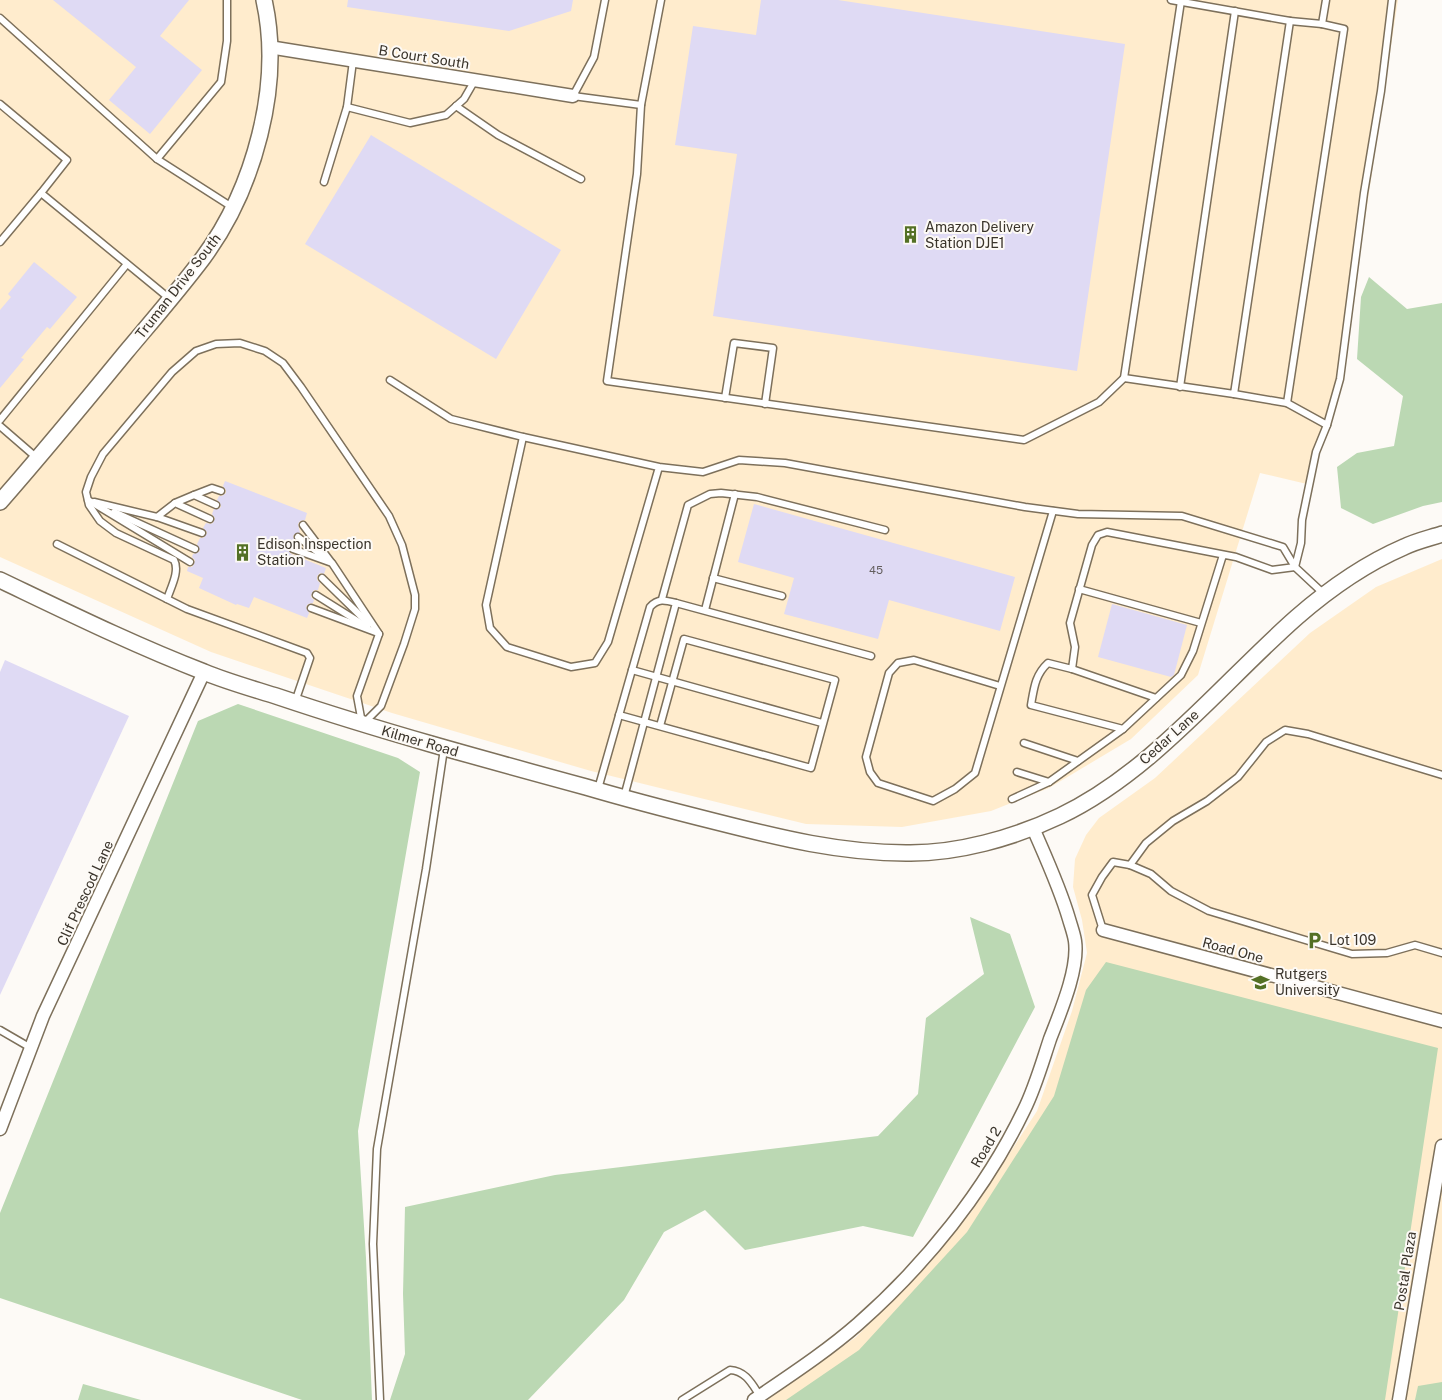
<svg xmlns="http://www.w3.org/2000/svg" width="1442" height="1400" font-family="'Public Sans',sans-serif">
	<rect width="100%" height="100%" fill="#fdfaf6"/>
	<g fill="#ffeccd">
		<path d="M0 0H1398L1343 365 1311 485 1260 473 1198 675 1131 739 1049 788 991 811 902 827 806 824 591 771 392 713 211 652 0 557Z"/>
		<path d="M1442 559V1400H767L856 1337 929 1264 972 1211 1037 1111 1072 1011 1087 953 1082 920 1073 887 1075 859 1086 835 1099 818 1155 778 1310 633 1376 587Z"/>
	</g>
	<g fill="#bbd8b3">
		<path d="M1369 277 1407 309 1442 303V502L1423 506 1373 524 1341 508 1337 467 1357 453 1394 446 1403 396 1357 359 1361 297Z"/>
		<path d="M238 704 398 758 420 772 358 1131 366 1258 372 1400H302L0 1298V1213L198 721Z"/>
		<path d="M970 917 1010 934 1035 1007 913 1237 863 1226 745 1250 705 1210 664 1232 624 1300 528 1400H390L405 1354 403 1294 405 1207 555 1175 878 1136 918 1094 926 1018 984 974Z"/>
		<path d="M1106 962 1438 1048 1385 1400H786L859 1350 967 1232 1054 1096 1086 990Z"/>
		<path d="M1442 1382V1400H1415L1418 1386Z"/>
		<path d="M83 1384 141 1400H78Z"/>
	</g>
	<g fill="#dfdaf4">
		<path d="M53 0H189L160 36 202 70 150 134 109 100 136 67Z"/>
		<path d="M348 0H573L571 11 509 31 347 7Z"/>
		<path d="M761 0H838L1125 44 1077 371 713 316 737 154 675 145 693 26 756 35Z"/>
		<path d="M371 135 561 250 496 359 305 244Z"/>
		<path d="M34 262 77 297 50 329 47 327 21 358 24 359 0 388V310L11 297 8 294Z"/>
		<path d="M225 481 307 513 305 520 300 521 298 524 300 533H296L293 536 296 542 295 544 290 545 288 550 291 554 326 568 324 574 320 573 317 576V580L320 583 318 590H314L312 593 311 597 314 600 313 603 308 604 306 607 309 613 307 618 254 597 249 608 237 604 236 605 199 588 203 578 187 571 188 567H192L194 564 195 560 192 557 193 554 197 553 200 551 197 544 200 538H203L206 535 207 532 203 528 206 523 210 524 213 523 215 518 212 514 214 509H218L221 507 220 503 217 500 219 496H222L226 493V490L223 486Z"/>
		<path d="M754 504 1015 577 1000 631 889 600 878 639 784 614 794 578 738 562Z"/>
		<path d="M1112 604 1187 625 1174 675 1171 677 1098 657Z"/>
		<path d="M5 660 129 716 0 995V672Z"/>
	</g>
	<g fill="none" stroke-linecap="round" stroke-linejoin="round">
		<defs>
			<g id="service">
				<path d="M227 0V41L221 82 157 159 232 207"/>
				<path d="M605 0 594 57 573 96 641 105"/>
				<path d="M661 0 641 105 637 174 607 381 1024 440 1099 402 1124 378 1234 394 1290 21 1171 0"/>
				<path d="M0 18 157 159"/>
				<path d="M1290 21 1322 24"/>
				<path d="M0 104 67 160 41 193 170 299"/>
				<path d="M456 106 498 135 581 179"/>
				<path d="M347 107 410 123 446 115 464 99 475 80"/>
				<path d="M324 182 347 107 353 61"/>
				<path d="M0 242 41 193"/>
				<path d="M1124 378 1181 1"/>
				<path d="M390 380 451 419 523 437"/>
				<path d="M1180 387 1235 11"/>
				<path d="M1234 394 1287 403 1327 425"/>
				<path d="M725 398 734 343 773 348 765 404"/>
				<path d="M1287 403 1344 29 1322 24 1326 0"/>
				<path d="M0 420 127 264"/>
				<path d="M0 426 37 458"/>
				<path d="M659 467 523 437 486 605 490 628 507 647 571 667 595 663 608 642 659 467 703 472 739 460 785 463 1025 507 1078 514 1182 516 1283 547 1295 567 1324 594"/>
				<path d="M194 495 212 488 221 491"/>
				<path d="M88 500 190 562"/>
				<path d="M94 502 157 517 202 533"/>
				<path d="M175 503 194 495 216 505"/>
				<path d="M114 512 195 549"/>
				<path d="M157 517 175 503 210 519"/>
				<path d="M303 525 331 562"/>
				<path d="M298 537 325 558"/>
				<path d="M57 544 167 599"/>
				<path d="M293 549 332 563 379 634"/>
				<path d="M1223 555 1193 651 1181 675 1123 729 1031 705C1034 688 1035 675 1048 663L1072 669 1075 647 1070 623 1092 545 1098 535 1107 532 1236 557 1272 570 1295 567"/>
				<path d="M1295 567 1301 543 1302 520 1316 452 1327 425 1340 379 1364 193 1381 91 1392 0"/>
				<path d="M322 578 369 624"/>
				<path d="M713 578 782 596"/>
				<path d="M1079 589 1201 623"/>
				<path d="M316 595 367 627"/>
				<path d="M662 599 688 505 710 494 721 493 757 497 885 530"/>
				<path d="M676 603 871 656"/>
				<path d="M311 608 378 633"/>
				<path d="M705 610 735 494"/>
				<path d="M1072 669 1156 698"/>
				<path d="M632 670 822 723"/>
				<path d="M1000 686 914 660 898 663 889 673 866 757 870 772 878 783 933 801 955 789 975 773 1053 511"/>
				<path d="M295 702 310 658 307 653 187 609 167 599C171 587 180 571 174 560L116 533 100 521 89 505 86 492 91 477 103 454 172 372 196 351 216 344 240 343 265 351 283 363 301 387 389 516 402 545 415 595V609L404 644 381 706 363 724"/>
				<path d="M619 715 811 768 835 680 684 639 660 726"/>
				<path d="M362 723 357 696 379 634"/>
				<path d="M1024 743 1078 761"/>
				<path d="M1017 772 1049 782"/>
				<path d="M598 789 650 607C658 598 665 600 676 603L624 797"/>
				<path d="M1012 799 1049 782 1123 729"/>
				<path d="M1130 865 1146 843 1173 821 1207 801 1238 777 1266 742 1285 730 1308 734 1442 775"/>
				<path d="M1103 930 1092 895 1102 877 1113 862 1130 865 1151 874 1171 891 1209 911 1352 954 1387 953 1415 945 1442 953"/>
				<path d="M0 1030 31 1048"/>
				<path d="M380 1400 373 1244 377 1149 426 869 444 749"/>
				<path d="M682 1400 730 1370C746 1371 752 1384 760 1396"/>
			</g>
			<g id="minor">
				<path d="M269 47 573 96"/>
				<path d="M1103 930 1442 1021"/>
				<path d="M0 1129 43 1016 204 672"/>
				<path d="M754 1400C789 1376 826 1352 858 1324 925 1265 985 1191 1024 1110 1035 1088 1042 1063 1050 1039 1060 1013 1079 969 1075 941 1074 934 1071 926 1069 919 1060 888 1046 858 1033 828"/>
				<path d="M1399 1400 1442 1146"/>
			</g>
			<g id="tertiary">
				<path d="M0 502C43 453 85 402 126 352 152 321 179 290 203 258 254 189 283 85 264 0"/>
				<path d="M0 580C67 612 134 645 204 672 228 682 254 689 279 697 380 731 483 759 586 787 630 800 673 811 717 822 780 838 841 853 906 853 956 854 1014 838 1060 816 1151 773 1223 682 1297 617 1328 590 1367 563 1404 547 1416 541 1430 538 1442 534"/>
			</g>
		</defs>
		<use href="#service" stroke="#7d705b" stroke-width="9"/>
		<use href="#minor" stroke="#7d705b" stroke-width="15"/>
		<use href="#tertiary" stroke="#7d705b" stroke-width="18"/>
		<use href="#service" stroke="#fff" stroke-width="6"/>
		<use href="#minor" stroke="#fff" stroke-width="12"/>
		<use href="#tertiary" stroke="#fff" stroke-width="15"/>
	</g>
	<defs>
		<symbol id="building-bare" viewBox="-9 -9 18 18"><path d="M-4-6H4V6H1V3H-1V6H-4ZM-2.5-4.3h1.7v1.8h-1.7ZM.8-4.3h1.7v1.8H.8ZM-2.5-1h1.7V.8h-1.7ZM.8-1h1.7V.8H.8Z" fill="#537025" stroke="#fdfaf6" stroke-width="2.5" paint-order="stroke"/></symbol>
		<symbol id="parking-bare" viewBox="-9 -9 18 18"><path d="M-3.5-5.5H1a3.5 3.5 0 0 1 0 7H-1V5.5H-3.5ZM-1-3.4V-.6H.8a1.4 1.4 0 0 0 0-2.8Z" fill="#537025" stroke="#fdfaf6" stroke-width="2.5" paint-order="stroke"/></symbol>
		<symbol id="university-bare" viewBox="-9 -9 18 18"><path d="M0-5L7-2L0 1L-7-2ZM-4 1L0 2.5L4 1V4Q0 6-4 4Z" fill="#537025" stroke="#fdfaf6" stroke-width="2.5" paint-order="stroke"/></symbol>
	</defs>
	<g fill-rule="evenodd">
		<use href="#building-bare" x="898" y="222" width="25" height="25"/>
		<use href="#building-bare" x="230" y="540" width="25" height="25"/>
		<use href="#parking-bare" x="1302" y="928" width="25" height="25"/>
		<use href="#university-bare" x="1248" y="970" width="25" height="25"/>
	</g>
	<g text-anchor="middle" stroke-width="4" stroke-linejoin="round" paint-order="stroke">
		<g font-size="11" fill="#635e5d">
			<text x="876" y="574">45</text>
		</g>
		<g font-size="14" fill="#3a342b" stroke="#fdfaf6">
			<text transform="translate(424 57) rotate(9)" y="5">B Court South</text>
			<text transform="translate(178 286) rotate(-52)" y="5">Truman Drive South</text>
			<text transform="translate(1169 737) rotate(-42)" y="5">Cedar Lane</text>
			<text transform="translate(420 741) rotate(16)" y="5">Kilmer Road</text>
			<text transform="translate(85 893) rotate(-65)" y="5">Clif Prescod Lane</text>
			<text transform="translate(1233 950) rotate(15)" y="5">Road One</text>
			<text transform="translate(986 1147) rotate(-59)" y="5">Road 2</text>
			<text transform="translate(1405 1271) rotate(-81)" y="5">Postal Plaza</text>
		</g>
		<g font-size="14" fill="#3a342b" stroke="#fdfaf6" text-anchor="start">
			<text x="925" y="232">Amazon Delivery<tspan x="925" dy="16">Station DJE1</tspan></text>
			<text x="257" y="549">Edison Inspection<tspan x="257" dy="16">Station</tspan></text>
			<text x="1329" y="945">Lot 109</text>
			<text x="1275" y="979">Rutgers<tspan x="1275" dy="16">University</tspan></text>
		</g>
	</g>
</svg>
